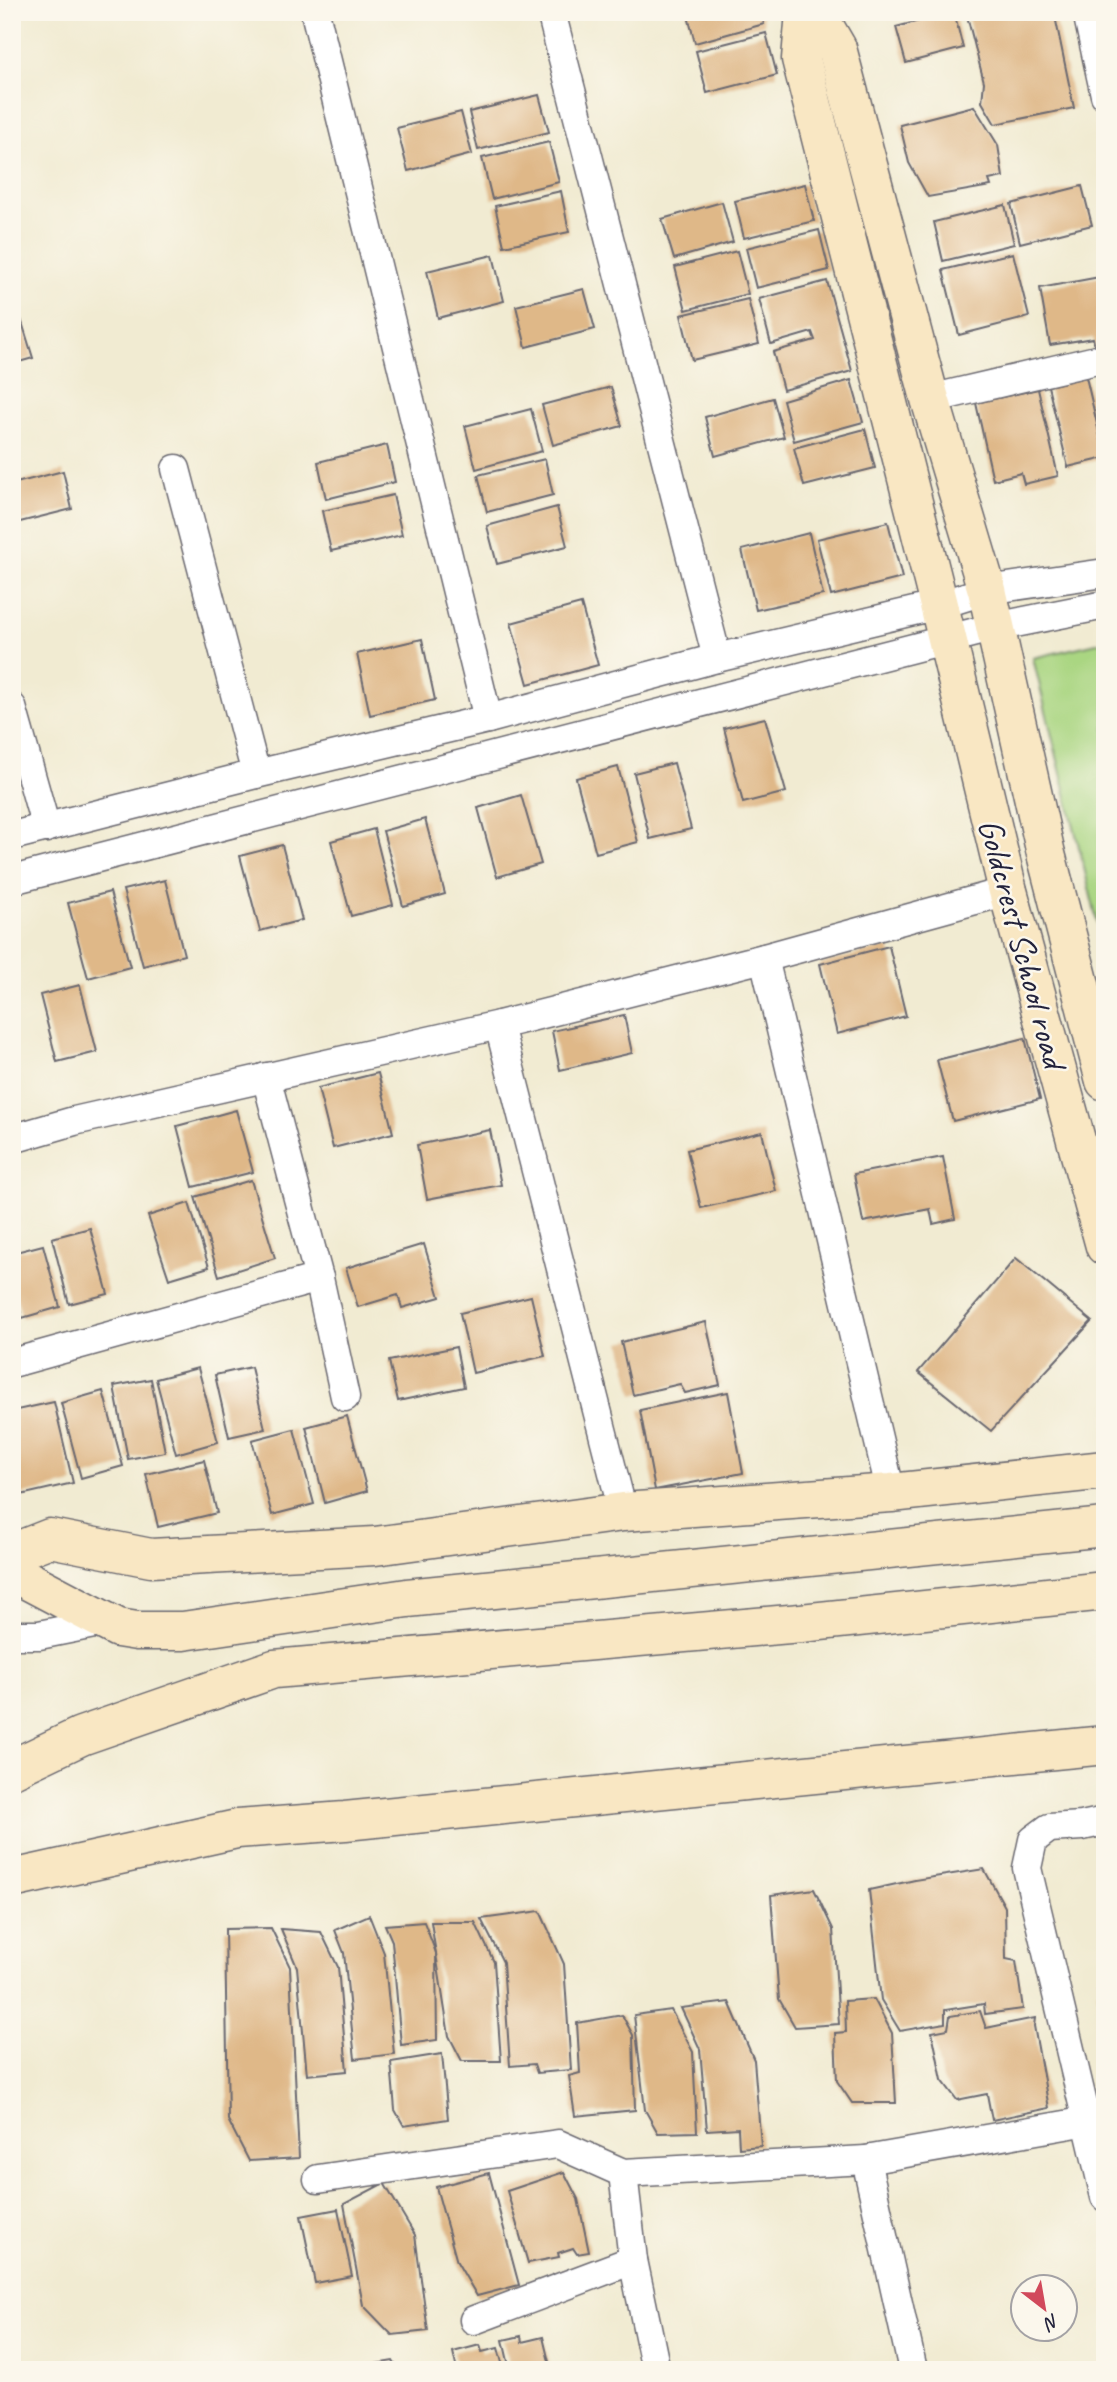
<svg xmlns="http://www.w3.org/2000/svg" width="1117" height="2382" font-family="Caveat,sans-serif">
	<rect width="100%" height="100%" fill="#fbf7ec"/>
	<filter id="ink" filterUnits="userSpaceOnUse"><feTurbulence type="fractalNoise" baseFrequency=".0143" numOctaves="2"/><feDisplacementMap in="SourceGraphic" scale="14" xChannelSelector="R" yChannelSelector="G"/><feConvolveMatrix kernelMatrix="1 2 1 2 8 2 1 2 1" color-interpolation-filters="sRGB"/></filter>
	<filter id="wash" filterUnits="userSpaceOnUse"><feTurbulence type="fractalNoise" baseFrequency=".00686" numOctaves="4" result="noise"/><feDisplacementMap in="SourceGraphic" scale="28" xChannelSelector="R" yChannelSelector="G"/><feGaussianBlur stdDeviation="1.57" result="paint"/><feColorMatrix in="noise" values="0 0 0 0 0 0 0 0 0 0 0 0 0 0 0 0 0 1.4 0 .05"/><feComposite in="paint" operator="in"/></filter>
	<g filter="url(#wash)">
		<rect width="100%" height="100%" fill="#f1ebd2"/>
		<path fill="#aad682" stroke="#667c5e" stroke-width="2" d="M1105 641V954L1033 658Z"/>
		<g id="blocks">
			<g fill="#dfb888">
				<path d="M687 12H761L764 24 695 43Z"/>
				<path d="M954 12 963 48 906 63 896 27Z"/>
				<path d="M966 12H1051L1056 21 1074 108 995 124 982 102 984 82Z"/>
				<path d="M766 33 777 75 707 93 696 51Z"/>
				<path d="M539 95 549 132 478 150 469 112Z"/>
				<path d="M974 106 998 145 1003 177 989 180 991 186 928 197 909 163 900 125Z"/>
				<path d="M461 112 472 154 408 171 397 128Z"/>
				<path d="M549 142 559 182 492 199 482 158Z"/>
				<path d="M805 184 814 221 744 238 735 201Z"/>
				<path d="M1082 186 1092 225 1020 243 1011 204Z"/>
				<path d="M561 191 569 232 504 246 495 206Z"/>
				<path d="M722 202 733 242 674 259 662 219Z"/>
				<path d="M1005 205 1014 244 943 261 934 222Z"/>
				<path d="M819 230 829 270 756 288 746 248Z"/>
				<path d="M737 251 748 294 686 310 675 267Z"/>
				<path d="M1013 253 1029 317 959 335 943 270Z"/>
				<path d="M493 255 504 301 438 318 427 271Z"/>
				<path d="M1105 276V327L1103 328 1105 350 1096 352 1093 338 1050 345 1040 288Z"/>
				<path d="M827 281 852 371 783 390 773 352 815 340 812 332 771 344 759 299Z"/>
				<path d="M584 289 595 329 526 347 516 306Z"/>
				<path d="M748 299 759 344 692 360 681 315Z"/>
				<path d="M21 319 33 358 12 364V322Z"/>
				<path d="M1086 377 1105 458 1068 467 1048 386Z"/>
				<path d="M851 380 863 422 794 441 783 400Z"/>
				<path d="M611 387 622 426 553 445 542 405Z"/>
				<path d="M1038 389 1058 476 1024 484 1021 473 993 480 976 403Z"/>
				<path d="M773 398 784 437 715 456 705 417Z"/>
				<path d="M531 409 542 451 476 469 465 426Z"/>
				<path d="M865 429 875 468 804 486 794 448Z"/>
				<path d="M387 445 395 482 326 499 318 462Z"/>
				<path d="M545 459 553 495 487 512 478 475Z"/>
				<path d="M63 471 72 509 12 524V484Z"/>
				<path d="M393 495 402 535 331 551 322 511Z"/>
				<path d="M557 507 567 546 497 564 487 526Z"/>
				<path d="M888 522 902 578 831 596 817 539Z"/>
				<path d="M809 533 823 595 756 610 742 550Z"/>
				<path d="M581 604 598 665 528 684 511 623Z"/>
				<path d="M422 639 435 700 370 715 357 654Z"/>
				<path d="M765 718 786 792 743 803 724 728Z"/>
				<path d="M674 763 691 829 650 839 634 773Z"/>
				<path d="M618 767 638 842 596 853 576 778Z"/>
				<path d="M521 795 541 864 497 877 478 808Z"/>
				<path d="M425 819 445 894 403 906 383 831Z"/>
				<path d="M374 829 393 905 351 916 331 841Z"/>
				<path d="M282 845 302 920 260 931 240 856Z"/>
				<path d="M165 880 184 955 143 966 123 890Z"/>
				<path d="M110 892 130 967 88 978 68 903Z"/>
				<path d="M889 946 906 1016 837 1034 820 964Z"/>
				<path d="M80 985 97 1052 57 1062 40 995Z"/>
				<path d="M624 1015 632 1053 560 1070 552 1031Z"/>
				<path d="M1025 1038 1040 1099 953 1121 937 1060Z"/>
				<path d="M378 1073 393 1133 333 1148 318 1088Z"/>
				<path d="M236 1110 253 1172 193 1187 177 1126Z"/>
				<path d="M490 1130 501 1185 427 1199 417 1145Z"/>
				<path d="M762 1132 776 1191 701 1208 687 1150Z"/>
				<path d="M943 1157 955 1219 933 1224 930 1209 863 1222 854 1174Z"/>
				<path d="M251 1180 275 1258 219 1276 195 1197Z"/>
				<path d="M189 1203 209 1267 169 1279 148 1216Z"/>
				<path d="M90 1228 108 1294 69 1304 52 1238Z"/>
				<path d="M424 1244 440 1297 402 1308 398 1295 358 1307 346 1268Z"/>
				<path d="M43 1245 60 1307 22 1318 12 1282V1253Z"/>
				<path d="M1016 1258 1092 1321 991 1431 918 1372Z"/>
				<path d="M531 1296 545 1356 473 1373 460 1313Z"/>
				<path d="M706 1322 720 1385 685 1393 680 1384 633 1395 621 1342Z"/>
				<path d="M456 1347 464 1387 398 1401 389 1361Z"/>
				<path d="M251 1367 265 1429 229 1437 215 1375Z"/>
				<path d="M198 1368 218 1442 176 1454 156 1379Z"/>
				<path d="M151 1379 165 1452 128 1459 114 1386Z"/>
				<path d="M103 1391 123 1466 81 1478 61 1403Z"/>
				<path d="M728 1392 743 1473 655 1490 640 1410Z"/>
				<path d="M54 1402 73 1483 12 1497V1411Z"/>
				<path d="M347 1416 367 1491 325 1503 306 1427Z"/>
				<path d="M294 1429 314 1504 272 1515 252 1440Z"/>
				<path d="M204 1460 217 1513 158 1527 146 1474Z"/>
				<path d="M984 1869 1005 1907 1006 1959 1016 1961 1023 2009 985 2014 984 2004 945 2010V2023L900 2031 881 2000 869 1890 915 1880Z"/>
				<path d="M814 1889 833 1929 839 2024 795 2027 779 1999 771 1895Z"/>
				<path d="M540 1911 564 1964 571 2070 537 2073 534 2064 510 2066 503 1962 481 1919Z"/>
				<path d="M369 1915 384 1953 394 2054 355 2059 344 1953 335 1930Z"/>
				<path d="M424 1922 436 1953 437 2040 401 2045 392 1941 385 1925Z"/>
				<path d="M431 1922H475L494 1962 501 2061H462L449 2036Z"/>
				<path d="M271 1928 290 1967 299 2158 249 2161 228 2120 225 1929Z"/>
				<path d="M281 1929 321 1932 338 1967 347 2071 307 2075 297 1967Z"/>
				<path d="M1105 1989V2021L1104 2022 1097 1991Z"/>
				<path d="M874 1999 892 2033 896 2103H852L837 2081 835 2033 846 2032 845 2001Z"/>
				<path d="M729 2002 754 2060 761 2146 739 2148 738 2128 707 2130 700 2049 681 2008Z"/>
				<path d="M671 2010 693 2052 697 2132 658 2133 645 2110 634 2015Z"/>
				<path d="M980 2011 986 2028 1035 2018 1034 2026 1049 2108 992 2120 987 2094 957 2100 942 2080 932 2032 948 2029 950 2016Z"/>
				<path d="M622 2015 633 2035 635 2110 575 2116 569 2076 580 2073 577 2023Z"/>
				<path d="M442 2054 448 2119 404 2126 395 2110 391 2062Z"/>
				<path d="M564 2172 578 2199 589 2252 577 2254 573 2248 558 2253 559 2257 528 2263 507 2191Z"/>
				<path d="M489 2173 519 2285 477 2296 457 2262 436 2187Z"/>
				<path d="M384 2183 415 2235 428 2331 392 2335 363 2305 344 2204Z"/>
				<path d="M338 2209 352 2276 315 2283 301 2216Z"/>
				<path d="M521 2336 522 2342 543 2337 551 2370H510L503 2340Z"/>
				<path d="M480 2345 482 2352 498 2348 504 2370H457L453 2352Z"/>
				<path d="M393 2361 398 2370H352L351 2368Z"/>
			</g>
		</g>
	</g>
	<g filter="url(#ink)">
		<use href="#blocks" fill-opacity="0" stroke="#6a6870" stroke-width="2"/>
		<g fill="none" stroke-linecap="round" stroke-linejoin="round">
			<defs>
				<g id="street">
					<path d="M315 12 488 719"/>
					<path d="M551 12 717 658"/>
					<path d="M1087 12 1105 95"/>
					<path d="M930 399 1105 358"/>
					<path d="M176 469 256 774"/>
					<path d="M12 707 46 828"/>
					<path d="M12 836 256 774 488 719 717 658 939 605 987 590 1105 573"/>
					<path d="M12 880 995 627 1105 605"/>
					<path d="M764 958 891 1493"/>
					<path d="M499 1025 623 1512"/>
					<path d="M266 1077 319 1278 345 1397"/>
					<path d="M12 1139 74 1121 499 1025 764 958 1008 891"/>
					<path d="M12 1363 319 1278"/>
					<path d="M12 1635H39L104 1622"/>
					<path d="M1105 1821 1082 1826 1049 1828 1033 1840 1027 1868 1105 2197"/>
					<path d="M866 2160 913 2370"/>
					<path d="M623 2173 633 2260 656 2370"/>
					<path d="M318 2179 558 2144 623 2173 866 2160 1088 2121"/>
					<path d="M474 2320 633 2260"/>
				</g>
				<g id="secondary">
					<path d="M805 12 801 59 939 605 1008 891 1105 1246"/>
					<path d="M816 12 837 48 930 399 987 590 1046 854 1105 1081"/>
					<path d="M12 1553 50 1538 151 1558 375 1546 623 1512 891 1493 1105 1470"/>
					<path d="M12 1572 118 1628 137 1631H183L407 1598 1105 1527"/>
					<path d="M12 1769 81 1736 274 1669 801 1623 1105 1591"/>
					<path d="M12 1879 237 1829 345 1821 1105 1745"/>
				</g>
			</defs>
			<use href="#street" stroke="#6a6870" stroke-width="31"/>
			<use href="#secondary" stroke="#6a6870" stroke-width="41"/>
			<use href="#street" stroke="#fff" stroke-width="28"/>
			<use href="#secondary" stroke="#f9e7c3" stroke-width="38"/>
		</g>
	</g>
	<g text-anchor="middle" stroke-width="5" stroke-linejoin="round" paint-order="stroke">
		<g font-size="35" fill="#22223b" stroke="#fbf7ec">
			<text transform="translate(1023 943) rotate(75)" y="12">Goldcrest School road</text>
		</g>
	</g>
	<rect width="1117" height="2382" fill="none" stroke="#fbf7ec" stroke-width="42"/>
	<g transform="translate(1044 2308) rotate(149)"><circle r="33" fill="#fbf7ec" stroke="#a4a2a5" stroke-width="2"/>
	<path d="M0-5L12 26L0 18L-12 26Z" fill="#d1495b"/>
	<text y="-10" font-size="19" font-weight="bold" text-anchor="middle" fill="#22223b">N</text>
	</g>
</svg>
